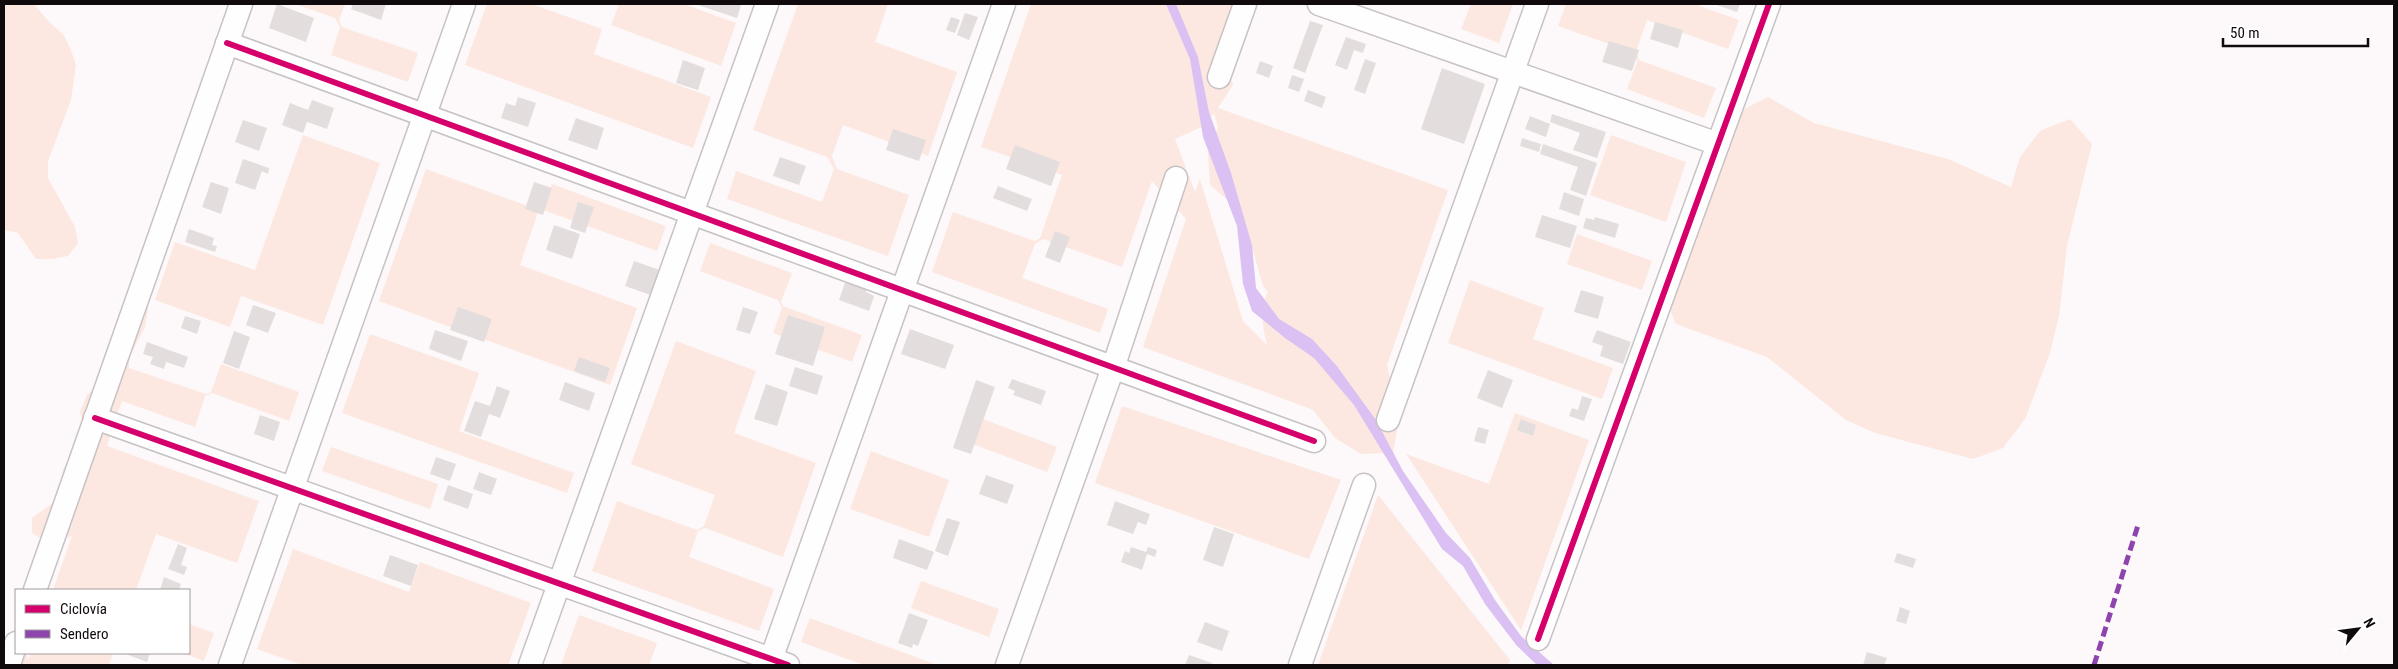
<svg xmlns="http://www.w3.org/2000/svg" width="2398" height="669" font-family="'Roboto Condensed',sans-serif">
	<rect width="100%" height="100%" fill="#fdf9fa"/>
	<g fill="#fce8e0" fill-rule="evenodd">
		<path d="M4 4H34L50 23 63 34 71 50 76 65 71 100 48 161V178L75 227 78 243 68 256 52 259H36L18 233 4 230Z"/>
		<path d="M295 4H345L339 20 342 27 418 53 408 82 331 55 340 27 335 18Z"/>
		<path d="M487 4H532L602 29 594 54 711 97 693 148 465 65Z"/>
		<path d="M619 4H684L736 23 721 66 611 25Z"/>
		<path d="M798 4H888L875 42 957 72 928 156 843 125 832 156 837 169 909 195 888 256 727 199 736 171 822 202 834 169 827 157 753 130Z"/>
		<path d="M1031 4H1236L1221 46 1233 85 1218 108 1448 190 1387 365 1399 419 1393 453 1361 454 1335 438 1313 410 1143 347 1186 219 1152 181 1122 267 1043 239 1035 244 1022 278 1108 309 1100 333 932 272 953 212 1035 241 1040 238 1062 175 981 147ZM1214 113 1218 128 1208 153 1210 185 1242 212 1263 286 1268 292C1259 306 1263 330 1267 345L1243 321 1200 179 1195 192 1175 139 1206 125Z"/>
		<path d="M1471 4H1513L1499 43 1461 29Z"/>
		<path d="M1566 4H1694L1739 20 1728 49 1647 20 1636 51 1639 60 1716 88 1704 118 1627 89 1637 62 1635 53 1558 26Z"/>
		<path d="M1768 97 1814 123 1948 159 2011 187 2020 157 2040 131 2070 119 2092 144 2067 246 2059 316 2050 353 2025 419 2003 448 1973 459 1875 433 1846 420 1767 357 1676 324 1664 296 1738 112Z"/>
		<path d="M303 135 380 163 323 325 241 296 230 327 155 300 175 242 255 270Z"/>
		<path d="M1611 135 1686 162 1666 222 1590 195Z"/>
		<path d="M426 169 539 210 544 208 552 184 666 226 657 251 543 210 538 212 520 265 637 308 610 385 379 301Z"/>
		<path d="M1577 234 1652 261 1642 290 1567 264Z"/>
		<path d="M710 243 792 273 781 302 783 306 862 335 852 362 773 333 782 308 778 300 700 271Z"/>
		<path d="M1470 280 1544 308 1533 339 1613 368 1602 399 1448 343Z"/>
		<path d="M136 296 148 309 145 327 129 358V368L206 394 211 392 221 364 299 392 289 421 212 393 205 396 195 427 122 401 107 446 259 501 237 563 156 534 136 590H53L72 536 47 542 32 533V518L58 499 63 469 82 443 83 427 80 411 87 395 99 383Z"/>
		<path d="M370 334 479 373 459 431 574 473 567 493 342 413Z"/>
		<path d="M676 341 756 371 734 433 816 463 783 557 705 528 698 531 689 557 774 589 759 631 592 571 617 501 697 530 704 526 715 495 631 464Z"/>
		<path d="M1122 406 1341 480 1309 559 1095 483Z"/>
		<path d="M1515 413 1589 440 1521 630 1406 454 1489 484Z"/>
		<path d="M980 418 1057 447 1047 472 970 443Z"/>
		<path d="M331 447 438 484 430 509 322 471Z"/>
		<path d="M871 451 949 480 929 537 850 509Z"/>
		<path d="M1378 495 1510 660 1508 665H1318Z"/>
		<path d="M293 549 409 592 420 562 531 603 508 665H302L257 649Z"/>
		<path d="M921 581 999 609 989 637 911 608Z"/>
		<path d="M579 615 657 643 649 665H561Z"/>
		<path d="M810 618 937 665H864L801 642Z"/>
		<path d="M189 624 214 633 204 661 182 653H189Z"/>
		<path d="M12 633 16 635V653H27L28 661 31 653H113L109 665H4C4 652 2 642 12 633Z"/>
	</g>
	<path fill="#dbc0f4" d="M1166 4H1176L1198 57 1209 112 1231 173 1252 245 1256 288 1279 319 1312 339 1336 365 1376 420 1403 471 1446 533 1470 558 1495 600 1521 636 1554 665H1537L1517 646 1485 604 1463 566 1442 549 1354 405 1314 358 1285 338 1252 311 1243 284 1237 226 1203 137 1190 59Z"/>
	<g fill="#e3dedd">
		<path d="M277 4 314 18 306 42 269 28Z"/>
		<path d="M353 4H386L381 20 351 9Z"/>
		<path d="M695 4H738L741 5 737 18Z"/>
		<path d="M1714 4H1740L1737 12Z"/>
		<path d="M965 13 978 17 969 40 957 35Z"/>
		<path d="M951 17 960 20 955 33 946 30Z"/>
		<path d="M1310 21 1323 25 1305 73 1293 68Z"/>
		<path d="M1655 22 1683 30 1678 48 1650 39Z"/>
		<path d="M1346 37 1366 44 1363 53 1354 50 1347 70 1335 65Z"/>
		<path d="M1609 41 1639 50 1632 71 1602 62Z"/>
		<path d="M1365 59 1376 63 1365 94 1354 90Z"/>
		<path d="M683 60 705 68 698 90 676 83Z"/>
		<path d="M1260 61 1273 66 1269 78 1256 73Z"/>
		<path d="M1442 68 1485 84 1464 144 1421 129Z"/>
		<path d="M1292 75 1304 79 1299 92 1288 88Z"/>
		<path d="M1308 90 1326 97 1322 108 1304 101Z"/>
		<path d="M518 97 536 103 528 127 501 118 506 103 515 106Z"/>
		<path d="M312 100 334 108 327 129 307 122 303 133 282 125 290 103 308 110Z"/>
		<path d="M1552 114 1606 132 1597 158 1573 150 1580 133 1550 122Z"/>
		<path d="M1530 116 1550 124 1546 137 1525 129Z"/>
		<path d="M576 118 604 128 597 150 568 140Z"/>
		<path d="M243 120 267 128 259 151 235 142Z"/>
		<path d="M893 129 926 140 919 161 886 150Z"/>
		<path d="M1522 138 1541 144 1539 152 1520 146Z"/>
		<path d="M1543 144 1597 163 1586 196 1570 190 1578 167 1540 154Z"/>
		<path d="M1015 145 1060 162 1051 186 1006 169Z"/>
		<path d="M780 157 806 166 799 185 773 176Z"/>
		<path d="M243 159 269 168 268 174 262 171 255 190 235 183Z"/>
		<path d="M211 182 229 188 221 214 202 207Z"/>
		<path d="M534 182 552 188 543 215 525 209Z"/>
		<path d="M998 186 1032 199 1027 211 993 198Z"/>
		<path d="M1564 192 1584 199 1579 216 1559 209Z"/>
		<path d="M578 202 594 207 585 233 570 228Z"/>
		<path d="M1542 215 1577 226 1570 248 1535 237Z"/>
		<path d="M1595 217 1619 224 1615 238 1583 228 1586 218 1594 220Z"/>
		<path d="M554 225 580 234 572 259 546 250Z"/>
		<path d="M189 229 214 238 212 245 217 246 215 252 185 242Z"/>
		<path d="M1055 231 1070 237 1060 263 1045 257Z"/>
		<path d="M634 261 665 272 656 297 625 286Z"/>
		<path d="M847 277 868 284 866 292 874 296 869 311 839 300Z"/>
		<path d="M1581 290 1604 297 1598 319 1574 312Z"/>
		<path d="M253 305 276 313 268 333 246 325Z"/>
		<path d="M458 307 492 319 484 342 450 330Z"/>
		<path d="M743 307 758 312 750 334 736 330Z"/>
		<path d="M788 315 825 327 813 366 775 354Z"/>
		<path d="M185 316 201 321 197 334 181 328Z"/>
		<path d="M910 329 954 345 945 369 901 354Z"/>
		<path d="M435 330 468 341 461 361 429 349Z"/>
		<path d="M1597 330 1631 342 1623 364 1600 356 1603 346 1592 342Z"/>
		<path d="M234 331 250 337 239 369 223 363Z"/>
		<path d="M147 342 188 357 184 368 166 362 164 369 150 364 153 357 143 354Z"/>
		<path d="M579 357 610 368 605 382 574 371Z"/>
		<path d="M795 367 823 376 817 395 789 386Z"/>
		<path d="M1488 370 1513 380 1502 408 1477 398Z"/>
		<path d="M1012 379 1046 391 1041 405 1013 395 1015 391 1008 388Z"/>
		<path d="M976 380 995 387 971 454 953 448Z"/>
		<path d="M565 382 595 393 589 411 559 400Z"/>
		<path d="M766 384 788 392 777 426 754 419Z"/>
		<path d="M497 386 510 391 500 418 489 414 481 437 464 431 475 401 490 406Z"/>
		<path d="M1582 396 1592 399 1584 421 1569 416 1572 408 1578 410Z"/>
		<path d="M260 415 280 422 274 441 254 434Z"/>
		<path d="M1521 419 1536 425 1533 436 1517 430Z"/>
		<path d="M1478 427 1489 430 1485 444 1474 441Z"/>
		<path d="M436 457 456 464 450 481 430 474Z"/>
		<path d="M479 472 497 479 491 495 473 489Z"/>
		<path d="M986 475 1014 485 1007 504 979 494Z"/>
		<path d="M448 485 473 494 468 509 443 500Z"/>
		<path d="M1115 501 1150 514 1146 525 1138 522 1133 534 1107 525Z"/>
		<path d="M947 518 960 522 948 556 935 551Z"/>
		<path d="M1214 527 1234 534 1223 567 1203 560Z"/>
		<path d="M899 539 934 552 927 570 893 558Z"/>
		<path d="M178 544 187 548 181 565 187 567 184 575 168 569Z"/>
		<path d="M1131 547 1146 552 1148 547 1157 550 1155 557 1147 554 1142 570 1121 562 1125 551 1129 553Z"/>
		<path d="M1897 553 1916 559 1913 568 1894 562Z"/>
		<path d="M390 555 418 565 411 586 383 576Z"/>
		<path d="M164 577 181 584 179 590H160Z"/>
		<path d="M1900 607 1910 611 1906 624 1896 621Z"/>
		<path d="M909 613 928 620 918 646 913 644 912 648 898 643Z"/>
		<path d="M1205 622 1229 631 1222 651 1197 642Z"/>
		<path d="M1867 652 1887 658 1884 665H1863Z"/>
		<path d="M123 653H150L147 662Z"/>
		<path d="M1189 655 1212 663 1211 665H1185Z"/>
	</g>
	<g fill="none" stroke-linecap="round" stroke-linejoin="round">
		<defs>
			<g id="minor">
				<path d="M1319 4 1718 144"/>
				<path d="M227 43 1314 441"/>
				<path d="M1219 77 1245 4"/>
				<path d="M95 418 788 665"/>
				<path d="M1388 420 1537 4"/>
				<path d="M35 590 241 4"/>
				<path d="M1538 639 1769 4"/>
				<path d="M9 665 16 643"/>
				<path d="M230 665 464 4"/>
				<path d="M530 665 767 4"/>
				<path d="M769 665 1004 4"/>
				<path d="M1007 665 1113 368 1176 178"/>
				<path d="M1300 665 1364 485"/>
			</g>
		</defs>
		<use href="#minor" stroke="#c7c2c4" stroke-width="25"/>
		<use href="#minor" stroke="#fffefe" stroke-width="22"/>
		<path stroke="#8e44ad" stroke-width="5" stroke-dasharray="10 5" stroke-linecap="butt" d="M2094 665 2139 522"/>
		<defs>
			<g id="cycleway">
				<path d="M227 43 1314 441"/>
				<path d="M95 418 788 665"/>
				<path d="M1538 639 1769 4"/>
			</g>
		</defs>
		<use href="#cycleway" stroke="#fff" stroke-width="9"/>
		<use href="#cycleway" stroke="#d6006c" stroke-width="6"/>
	</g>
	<rect width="2398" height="669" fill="none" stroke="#110a0c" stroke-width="10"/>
	<rect x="15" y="589" width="175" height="65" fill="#ffffff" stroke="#a09d9e"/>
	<rect x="25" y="605" width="25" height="8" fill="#d6006c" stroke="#a09d9e"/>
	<text x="60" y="614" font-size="15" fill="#110a0c">Ciclovía</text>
	<rect x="25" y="630" width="25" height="8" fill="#8e44ad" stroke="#a09d9e"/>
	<text x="60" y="639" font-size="15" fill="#110a0c">Sendero</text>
	<g transform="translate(2358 629) rotate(61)" stroke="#ffffff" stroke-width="4" paint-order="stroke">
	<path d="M0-4L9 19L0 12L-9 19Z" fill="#110a0c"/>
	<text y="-8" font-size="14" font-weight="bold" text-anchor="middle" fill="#110a0c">N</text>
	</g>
	<path d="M2223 38v8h145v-8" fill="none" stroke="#110a0c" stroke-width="2.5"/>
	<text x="2230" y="38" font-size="15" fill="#110a0c" stroke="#ffffff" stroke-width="4" paint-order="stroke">50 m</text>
</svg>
